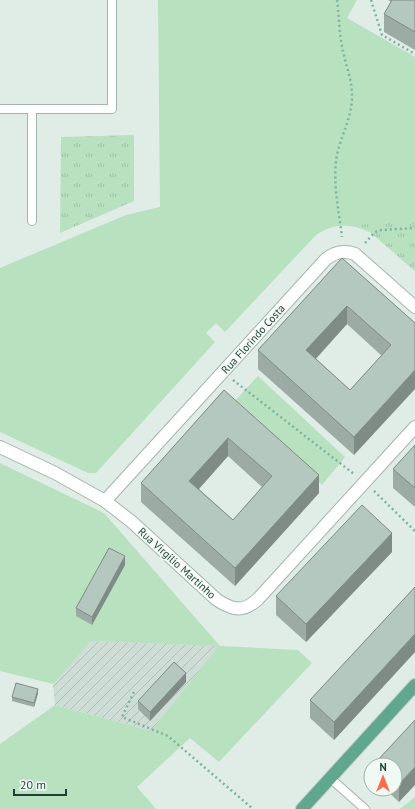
<svg xmlns="http://www.w3.org/2000/svg" width="415" height="809" font-family="'PT Sans',sans-serif">
	<defs>
		<pattern id="industrial-furrows" width="10" height="10" patternUnits="userSpaceOnUse"><rect width="10" height="10" fill="#ceddd5"/><path d="M-1 1l2-2M0 10L10 0M9 11l2-2" fill="none" stroke="#b0bfb7"/></pattern>
		<pattern id="park-tufts" width="24" height="20" patternUnits="userSpaceOnUse"><rect width="24" height="20" fill="#b7e1bf"/><path d="M3 7l-1-3M5 7V3M7 7l1-3M15 17l-1-3M17 17v-4M19 17l1-3" fill="none" stroke="#9dc2a5"/></pattern>
	</defs>
	<rect width="100%" height="100%" fill="#e0ede7"/>
	<path fill="url(#industrial-furrows)" d="M90 641 220 646 151 731 55 705 53 684Z"/>
	<g fill="#b7e1bf">
		<path d="M158 0H357L347 18 415 57V271L370 232C350 223 335 223 316 235L225 332 216 323 206 333 215 342 96 473H88L0 432V268L126 215 160 207Z"/>
		<path d="M258 376 345 457 322 485 232 404Z"/>
		<path d="M0 463 104 513 220 646 298 650 312 663 219 762 190 738 137 787 156 809H0V744L55 705 151 731 219 646 91 641 53 684 0 671Z"/>
		<path d="M415 797V809H400Z"/>
	</g>
	<g fill="url(#park-tufts)">
		<path d="M134 135V201L60 233 61 137Z"/>
		<path d="M385 221H415V271L370 232 355 226Z"/>
	</g>
	<g fill="none" stroke-linecap="round" stroke-linejoin="round">
		<defs>
			<g id="lane">
				<path d="M0 109H32V221"/>
				<path d="M32 109H112V0"/>
				<path d="M330 778 365 809"/>
			</g>
			<g id="street">
				<path d="M0 447 55 473 105 501 132 522 217 600C233 610 243 613 258 599L415 427"/>
				<path d="M105 501 326 259C335 252 344 250 355 254L415 307"/>
			</g>
			<path id="primary" d="M302 809 415 685"/>
		</defs>
		<use href="#lane" stroke="#a2b5ae" stroke-width="10"/>
		<use href="#street" stroke="#a2b5ae" stroke-width="14"/>
		<use href="#primary" stroke="#c0c9c6" stroke-width="14"/>
		<g stroke="#7db49f" stroke-width="2.5" stroke-dasharray="2 3" stroke-linecap="butt">
			<path d="M337 0C339 15 339 31 342 46 345 64 353 81 352 99 351 119 341 136 337 155 332 182 339 211 342 237"/>
			<path d="M371 0 382 35 415 54"/>
			<path d="M365 243 375 232 381 230 415 228"/>
			<path d="M233 380 354 474"/>
			<path d="M374 491 415 531"/>
			<path d="M134 692 122 717 168 736 253 809"/>
		</g>
		<use href="#lane" stroke="#fff" stroke-width="8"/>
		<use href="#street" stroke="#fff" stroke-width="12"/>
		<use href="#primary" stroke="#60a790" stroke-width="12"/>
	</g>
	<g fill="#9caca4" fill-rule="evenodd">
		<path d="M388 0H415V50L384 32V14L391 2Z"/>
		<path d="M342 258 415 323 354 455 258 369V350ZM347 324 382 356 350 390 316 359Z"/>
		<path d="M224 390 319 493 235 586 141 502V483ZM228 456 262 487 233 520 199 489Z"/>
		<path d="M415 445V507L393 488V469Z"/>
		<path d="M392 552 306 642 276 615V596Z"/>
		<path d="M125 565 92 625 76 616V608Z"/>
		<path d="M415 587V652L334 740 310 718V700Z"/>
		<path d="M186 682 150 721 138 709V701Z"/>
		<path d="M38 693 34 707 12 701V697Z"/>
		<path d="M415 720 399 802 385 789H395V765H376V762Z"/>
	</g>
	<g fill="#7f8c86">
		<path d="M347 306V324L306 369V350Z"/>
		<path d="M415 370V389L354 455V437Z"/>
		<path d="M228 438V456L189 500V481Z"/>
		<path d="M319 475V493L235 586V568Z"/>
		<path d="M392 533V552L306 642V624Z"/>
		<path d="M125 556V565L92 625V617Z"/>
		<path d="M415 634V652L334 740V722Z"/>
		<path d="M186 673V682L150 721V712Z"/>
		<path d="M38 689V693L34 707V703Z"/>
		<path d="M415 767V785L399 802V784Z"/>
	</g>
	<g fill="#b5c8bf" stroke="#7f8c86" fill-rule="evenodd">
		<path d="M392 0H415V32L384 14Z"/>
		<path d="M342 258 415 323V370L354 437 258 350ZM347 306 391 345 350 390 306 350Z"/>
		<path d="M224 390 319 475 235 568 141 483ZM228 438 272 476 233 520 189 481Z"/>
		<path d="M415 445V488L393 469Z"/>
		<path d="M362 505 392 533 306 624 276 596Z"/>
		<path d="M109 548 125 556 92 617 76 608Z"/>
		<path d="M415 587V634L334 722 310 700Z"/>
		<path d="M174 662 186 673 150 712 138 701Z"/>
		<path d="M16 683 38 689 34 703 12 697Z"/>
		<path d="M415 720V767L399 784 395 780V765H379L376 762Z"/>
	</g>
	<g text-anchor="middle" stroke-width="3" stroke-linejoin="round" paint-order="stroke">
		<g font-size="11" fill="#1f3f35" stroke="#f1f9f5">
			<text transform="translate(253 339) rotate(-48)" y="4">Rua Florindo Costa</text>
			<text transform="translate(177 563) rotate(42)" y="4">Rua Virgílio Martinho</text>
		</g>
	</g>
	<g transform="translate(383 777)"><circle r="19" fill="#f1f9f5" stroke="#9dafa8"/>
	<path d="M0-3L7 15L0 10L-7 15Z" fill="#ff6c4c"/>
	<text y="-6" font-size="11" font-weight="bold" text-anchor="middle" fill="#1f3f35">N</text>
	</g>
	<path d="M14 789v6h52v-6" fill="none" stroke="#1f3f35" stroke-width="2"/>
	<text x="20" y="789" font-size="12" fill="#1f3f35" stroke="#f1f9f5" stroke-width="3" paint-order="stroke">20 m</text>
</svg>
